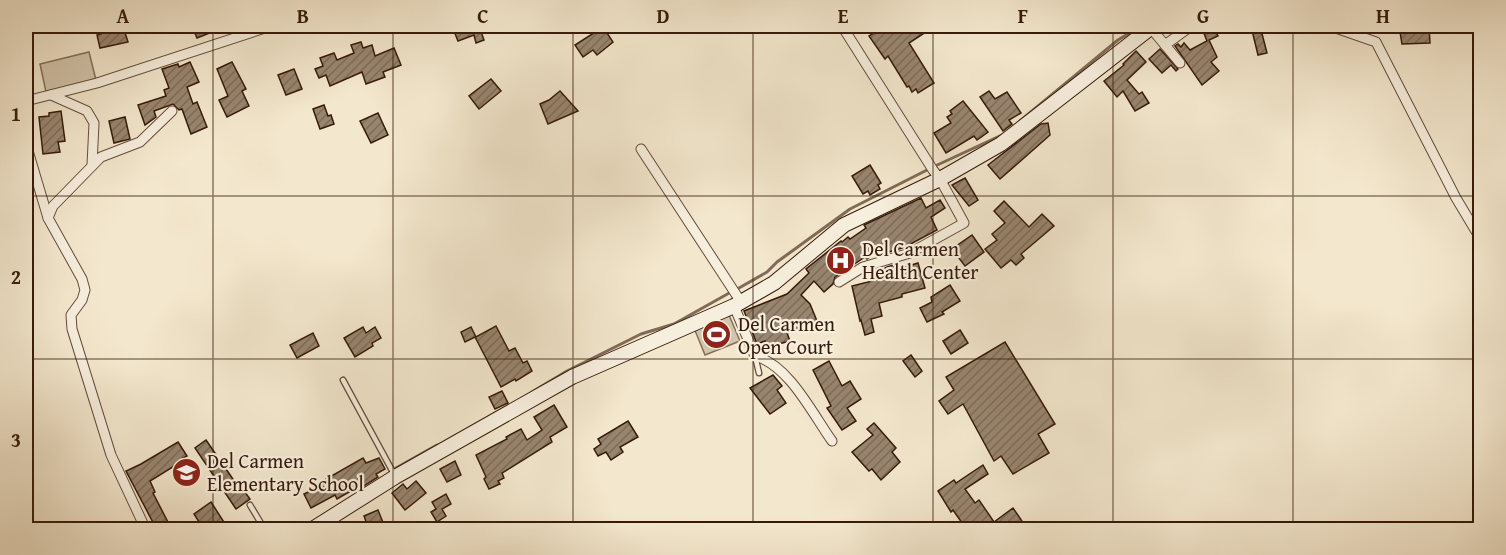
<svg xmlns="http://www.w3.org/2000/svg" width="1506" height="555" font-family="'Gentium Book Plus',serif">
	<defs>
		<pattern id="building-hatch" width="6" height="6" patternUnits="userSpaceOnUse" patternTransform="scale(1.5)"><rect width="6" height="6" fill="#98856f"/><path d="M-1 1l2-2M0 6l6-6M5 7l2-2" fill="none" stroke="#7d6c59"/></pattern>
	</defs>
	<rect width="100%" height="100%" fill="#f3e7cd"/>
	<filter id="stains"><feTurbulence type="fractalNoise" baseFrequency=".00333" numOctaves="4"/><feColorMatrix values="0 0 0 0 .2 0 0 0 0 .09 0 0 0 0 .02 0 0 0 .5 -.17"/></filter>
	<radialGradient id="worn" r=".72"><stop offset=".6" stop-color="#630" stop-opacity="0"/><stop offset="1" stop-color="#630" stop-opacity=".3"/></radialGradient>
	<g fill="#d3c4ac" stroke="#846f5b" stroke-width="1.5">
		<path d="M89 52 96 80 46 92 40 64Z"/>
		<path d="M729 315 740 341 705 355 694 328Z"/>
	</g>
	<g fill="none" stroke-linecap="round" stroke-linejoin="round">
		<g stroke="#816b57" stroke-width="3">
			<path d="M1020 121 1118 40 1141 26"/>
			<path d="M933 167 1004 134"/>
			<path d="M739 288 767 272 777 262 850 209 927 170"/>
			<path d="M532 392 567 371 641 334 674 324 731 292"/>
			<path d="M396 468 437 445"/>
		</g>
	</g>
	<g fill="url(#building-hatch)" stroke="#361a0a" stroke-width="1.5">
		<path d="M104 26H123L128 42 100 48 97 35 106 32Z"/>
		<path d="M192 26H227L197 38Z"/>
		<path d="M452 26H479L484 40 476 43 474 35 458 41Z"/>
		<path d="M885 26H935L909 43 934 83 918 93 916 89 912 92 909 86 907 87 888 56 885 59 869 36Z"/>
		<path d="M1201 26H1213L1218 36 1209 40 1217 57 1211 62 1219 71 1202 85 1175 46 1178 44 1181 47 1184 43 1190 50 1207 41Z"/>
		<path d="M1251 26H1260L1267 53 1258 55Z"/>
		<path d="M1399 26H1429L1430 43 1402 44Z"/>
		<path d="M603 27 613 42 597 55 593 50 583 57 575 45Z"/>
		<path d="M361 42 363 48 372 45 375 56 394 48 401 65 383 72 385 77 366 84 362 72 330 86 326 75 319 78 315 69 323 66 320 58 334 53 337 60 354 53 351 45Z"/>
		<path d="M1160 49 1178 69 1176 71 1171 65 1162 73 1149 59Z"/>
		<path d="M1136 51 1146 62 1127 80 1139 94 1142 92 1149 103 1135 111 1123 91 1117 97 1104 81 1124 65 1123 64Z"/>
		<path d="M190 62 199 82 187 87 193 104 197 102 207 127 191 134 182 109 179 110 173 104 154 111 156 117 145 125 138 105 166 96 164 90 169 88 162 69 178 64 179 67Z"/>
		<path d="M232 62 246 89 242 91 249 106 227 117 219 100 228 96 217 69Z"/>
		<path d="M294 69 302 89 286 95 278 75Z"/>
		<path d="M491 79 501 91 479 109 469 96Z"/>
		<path d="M560 91 578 111 548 124 540 104 549 100Z"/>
		<path d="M989 91 995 99 1007 92 1021 113 1009 120 1012 124 1003 131 980 97Z"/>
		<path d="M963 101 988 132 977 140 974 136 946 153 934 133 951 123 947 117 952 114 950 111Z"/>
		<path d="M324 105 328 116 331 115 334 124 320 129 313 109Z"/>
		<path d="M61 111 65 141 58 142 60 152 43 154 39 117 49 116V113Z"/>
		<path d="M378 113 388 135 371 143 360 121Z"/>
		<path d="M125 117 130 139 114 143 109 121Z"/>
		<path d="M1048 123 1050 135 1000 179 988 165 1041 124Z"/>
		<path d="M870 165 881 183 878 185 880 189 870 195 868 191 863 194 852 176Z"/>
		<path d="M965 178 978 200 969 206 952 185Z"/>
		<path d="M921 198 926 208 940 200 945 208 931 217 937 230 905 247 879 255 877 251 867 259 865 257 835 277 833 284 824 292 814 281 801 295 810 304 817 321 787 333 790 341 767 347 765 341 757 344 744 311 787 294 809 273 806 269 841 241 842 242 848 237 850 239 866 228 864 225Z"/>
		<path d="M1004 201 1029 227 1042 214 1054 226 1021 254 1024 258 1016 265 1011 260 1001 268 985 249 997 240 992 234 1005 223 994 211Z"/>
		<path d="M972 235 984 252 965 266 952 249Z"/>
		<path d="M918 263 925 288 902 294V297L879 303 882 316 871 319 874 332 865 335 861 320 860 321 852 286 884 278 882 270 887 267 897 264 898 269Z"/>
		<path d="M950 285 960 301 942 312 944 314 927 322 920 308 932 302 931 297Z"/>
		<path d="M496 326 509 351 515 348 523 363 527 361 532 371 516 381 515 379 501 387 475 337 465 342 461 332 471 327 476 337Z"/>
		<path d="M363 327 366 333 375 327 381 338 372 343 373 346 355 357 344 338Z"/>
		<path d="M960 330 968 343 951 354 943 341Z"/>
		<path d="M313 333 319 346 297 358 290 345Z"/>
		<path d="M1005 342 1055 424 1038 434 1049 453 1013 474 1001 456 994 461 963 404 948 414 939 401 954 390 946 377Z"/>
		<path d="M911 355 922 371 915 377 903 361Z"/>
		<path d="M829 361 842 386 850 381 861 399 847 408 856 421 842 430 827 408 831 406 813 370Z"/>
		<path d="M773 375 782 386 777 390 786 403 770 414 750 388Z"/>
		<path d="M502 391 508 403 495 409 489 397Z"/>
		<path d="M554 405 567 427 550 437 552 442 502 473 504 478 498 481 500 484 489 489 484 479 486 477 476 455 507 439 506 437 521 429 527 440 542 430 534 417Z"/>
		<path d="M628 421 638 437 620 447 623 452 611 460 606 452 598 456 594 449 601 444 598 439Z"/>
		<path d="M874 423 896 448 892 452 900 462 881 480 872 469 869 471 852 452 873 435 867 429Z"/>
		<path d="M206 440 237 485 239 484 250 499 236 509 195 448Z"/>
		<path d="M178 442 187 456 183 458 184 460 150 481 155 492 153 493 172 530H157L126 471 141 464Z"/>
		<path d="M363 458 366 463 379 458 385 469 376 474 378 477 364 486 363 484 337 499 335 495 311 508 304 494 327 482 326 479Z"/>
		<path d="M455 461 461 475 447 482 440 469Z"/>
		<path d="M983 465 988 474 965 489 975 503 979 500 994 522 1013 508 1022 521 1011 530H967L953 510 951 512 938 491 954 480 956 483Z"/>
		<path d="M416 481 426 493 405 510 392 493 403 484 407 489Z"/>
		<path d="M446 494 451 504 442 509 446 516 437 522 431 512 436 509 432 502Z"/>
		<path d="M211 502 229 530H204L194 514Z"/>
		<path d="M378 510 386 530H369L364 516Z"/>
	</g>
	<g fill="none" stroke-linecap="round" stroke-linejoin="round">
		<defs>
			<g id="lane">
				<path d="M755 356 759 373"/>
				<path d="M343 380 394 474"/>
				<path d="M250 505 265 530"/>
			</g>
			<g id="street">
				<path d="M1330 26 1376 42 1456 198 1480 238"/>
				<path d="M1150 27 1165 45 1191 26"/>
				<path d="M1165 45 1180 63"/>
				<path d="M51 95 87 111 94 123 92 165"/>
				<path d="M26 101 97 83 271 26"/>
				<path d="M26 144 48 218 82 279 85 290 82 300 71 315 72 329 111 455 146 530"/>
				<path d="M641 149 741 302"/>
				<path d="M48 218 53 206 101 157 140 142 172 111"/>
				<path d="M839 282 863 267 910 253 964 223 940 179 933 170 842 26"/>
				<path d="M734 306 755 356C789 365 812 413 832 441"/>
			</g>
			<path id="secondary" d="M311 530 395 477 572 377 734 306 774 283 844 225 940 179 1001 144 1153 26"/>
		</defs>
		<use href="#lane" stroke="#654d3b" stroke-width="7"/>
		<use href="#street" stroke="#654d3b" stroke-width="11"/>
		<use href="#secondary" stroke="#361a0a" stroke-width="16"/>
		<use href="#lane" stroke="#f7efde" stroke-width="4.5"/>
		<use href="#street" stroke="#f7efde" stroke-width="9"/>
		<use href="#secondary" stroke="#f7efde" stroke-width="14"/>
	</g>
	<path fill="none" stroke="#361a0a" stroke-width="1.5" stroke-opacity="0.55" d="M213 26V530M393 26V530M573 26V530M753 26V530M933 26V530M1113 26V530M1293 26V530M26 196H1480M26 359H1480"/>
	<defs>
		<symbol id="hospital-disc" viewBox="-11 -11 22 22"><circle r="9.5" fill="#8f2418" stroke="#f7efde"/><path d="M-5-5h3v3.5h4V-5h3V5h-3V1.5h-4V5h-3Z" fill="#fff"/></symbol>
		<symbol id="stadium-disc" viewBox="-11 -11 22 22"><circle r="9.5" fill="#8f2418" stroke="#f7efde"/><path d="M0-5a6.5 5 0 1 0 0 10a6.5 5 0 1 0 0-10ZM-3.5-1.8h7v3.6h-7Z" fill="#fff"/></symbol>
		<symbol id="school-disc" viewBox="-11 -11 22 22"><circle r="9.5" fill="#8f2418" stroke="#f7efde"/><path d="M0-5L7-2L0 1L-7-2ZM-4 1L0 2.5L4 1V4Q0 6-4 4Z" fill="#fff"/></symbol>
	</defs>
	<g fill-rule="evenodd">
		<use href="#hospital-disc" x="824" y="244" width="33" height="33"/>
		<use href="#stadium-disc" x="700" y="318" width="33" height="33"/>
		<use href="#school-disc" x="170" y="456" width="33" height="33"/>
	</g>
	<g text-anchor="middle" stroke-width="4.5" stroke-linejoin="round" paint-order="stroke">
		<g font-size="20" fill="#361a0a" stroke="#f7efde" text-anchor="start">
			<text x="862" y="256">Del Carmen<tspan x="862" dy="23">Health Center</tspan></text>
			<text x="738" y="331">Del Carmen<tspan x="738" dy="23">Open Court</tspan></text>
			<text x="207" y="468">Del Carmen<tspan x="207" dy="23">Elementary School</tspan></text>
		</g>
	</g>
	<rect width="1506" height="555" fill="none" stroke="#f3e7cd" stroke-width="66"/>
	<rect x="33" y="33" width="1440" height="489" fill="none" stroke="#361a0a" stroke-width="2"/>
	<g font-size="20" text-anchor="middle" font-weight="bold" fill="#361a0a">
		<text x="123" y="23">A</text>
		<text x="303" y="23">B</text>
		<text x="483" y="23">C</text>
		<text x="663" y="23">D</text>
		<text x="843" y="23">E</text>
		<text x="1023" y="23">F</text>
		<text x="1203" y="23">G</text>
		<text x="1383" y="23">H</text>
		<text x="16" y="121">1</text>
		<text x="16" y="284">2</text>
		<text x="16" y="447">3</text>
	</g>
	<rect width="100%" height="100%" filter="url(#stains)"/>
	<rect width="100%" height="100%" fill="url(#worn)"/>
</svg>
